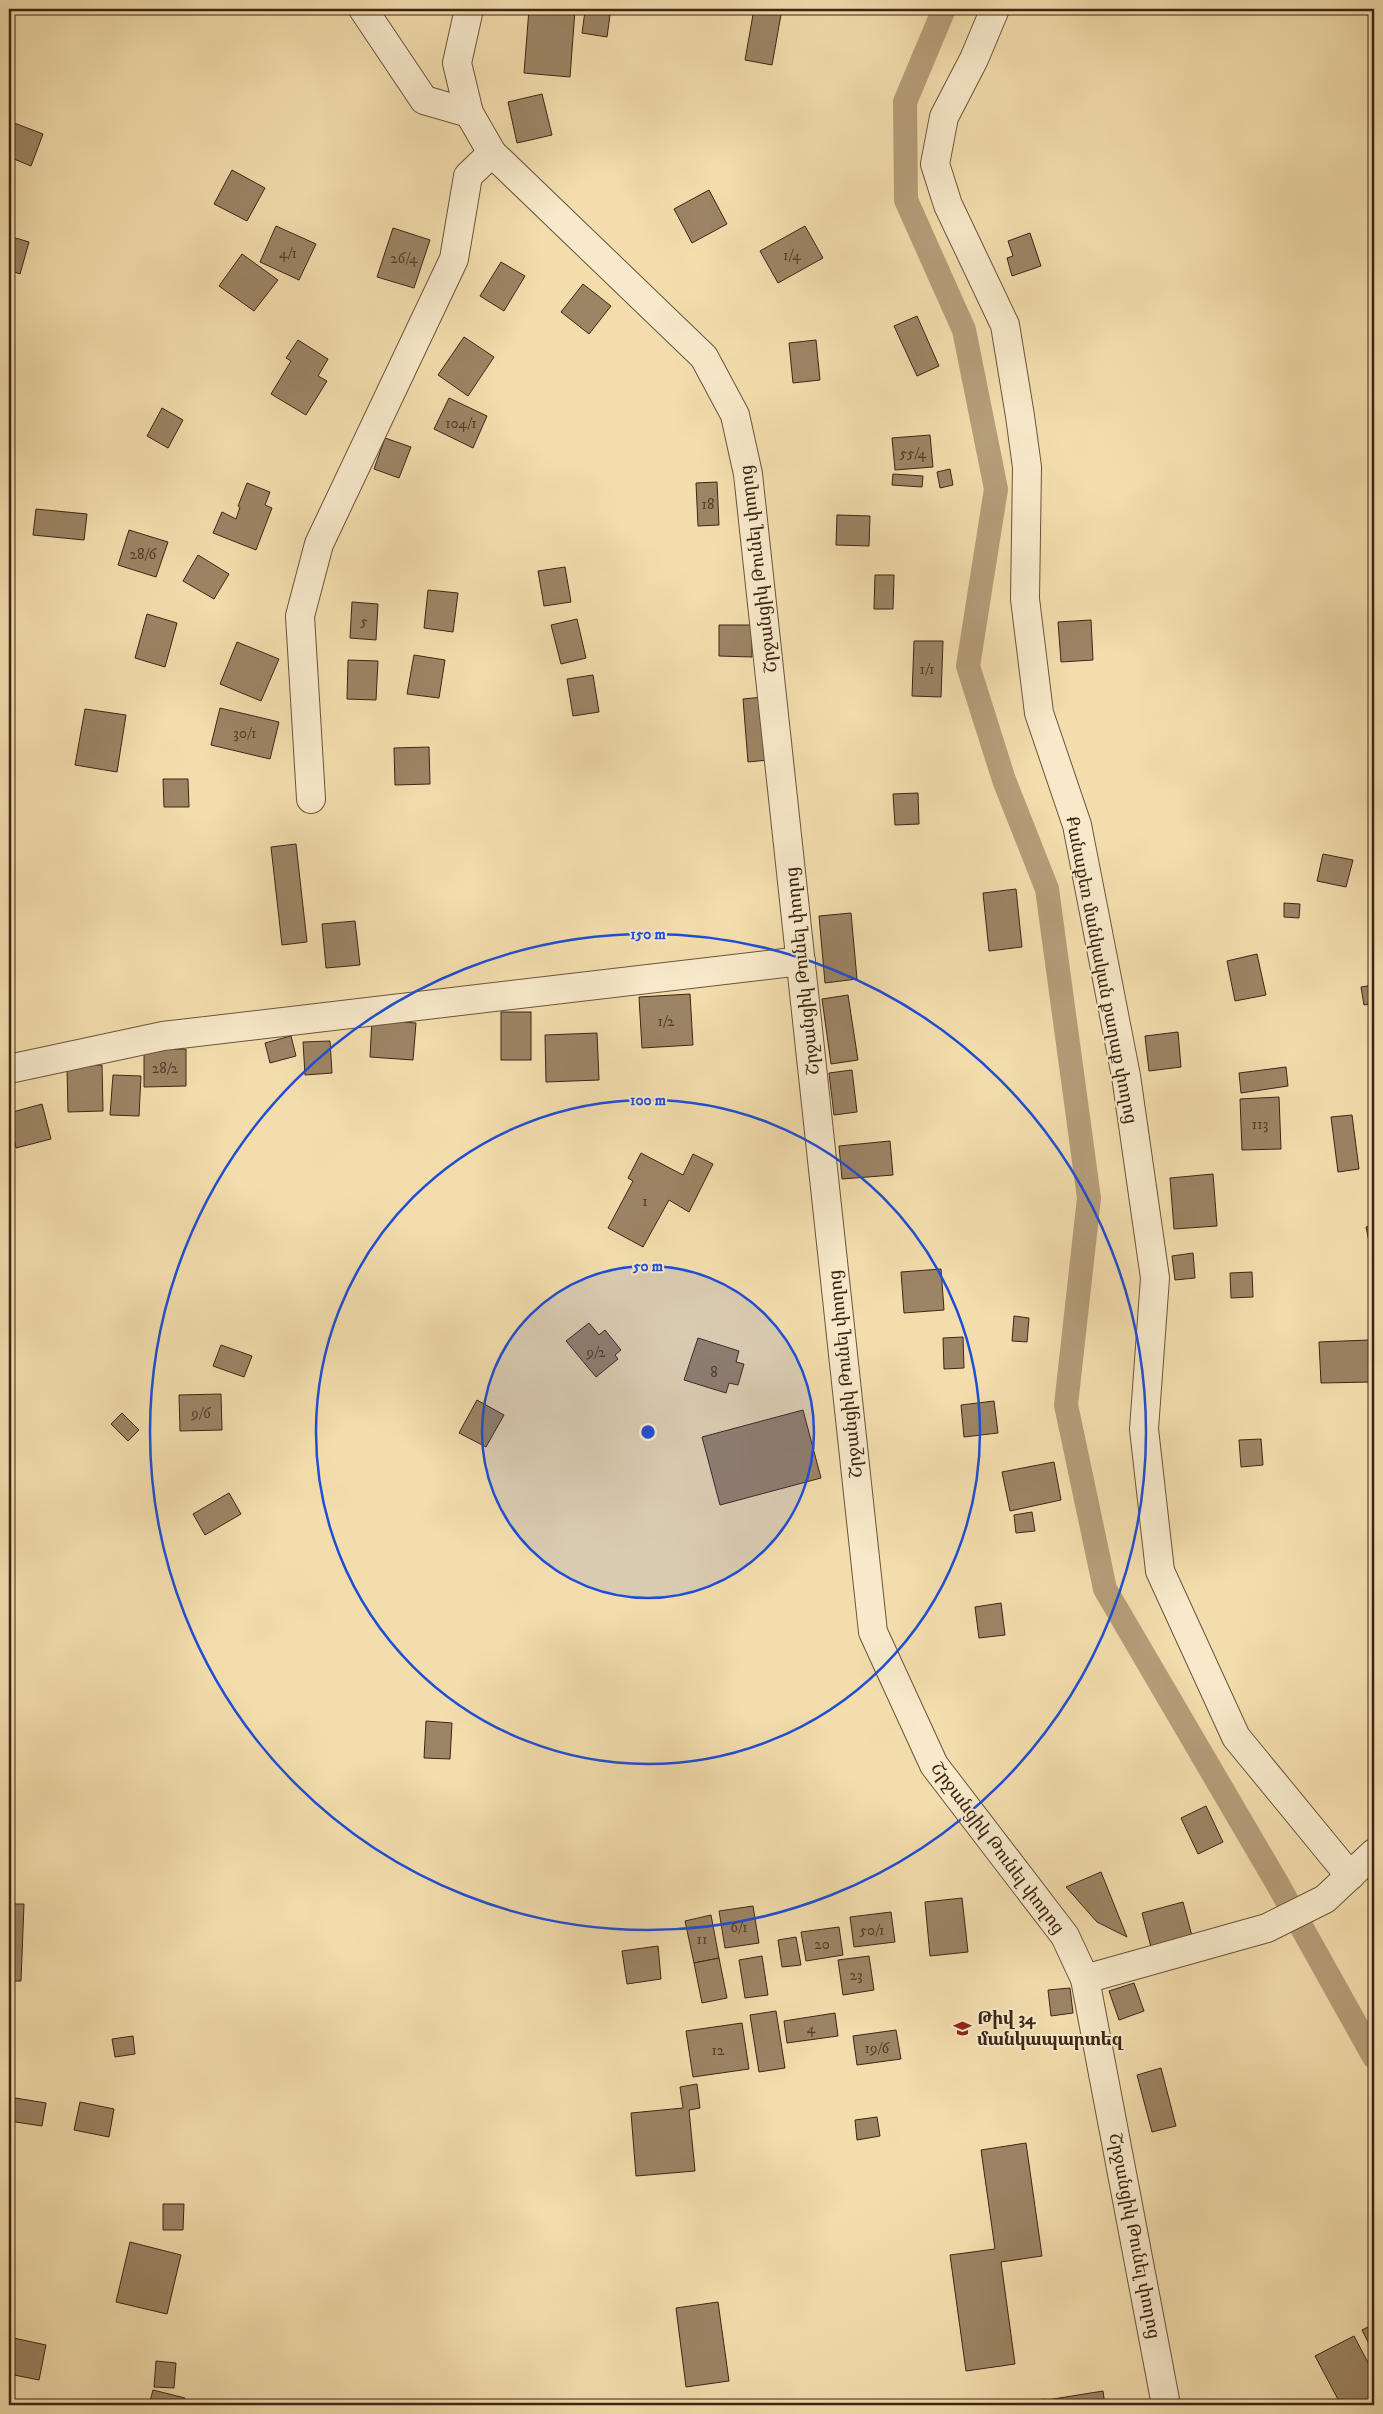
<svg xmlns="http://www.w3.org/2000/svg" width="1383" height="2414" font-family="'IM FELL DW Pica','Noto Serif Armenian',serif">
	<rect width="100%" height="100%" fill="#f3ddad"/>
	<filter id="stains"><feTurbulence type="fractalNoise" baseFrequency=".004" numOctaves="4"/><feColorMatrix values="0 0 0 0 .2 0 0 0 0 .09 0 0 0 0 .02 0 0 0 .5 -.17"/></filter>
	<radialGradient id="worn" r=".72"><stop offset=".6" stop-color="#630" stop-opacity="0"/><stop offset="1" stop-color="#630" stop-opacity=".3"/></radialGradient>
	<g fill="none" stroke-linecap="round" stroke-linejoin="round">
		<path stroke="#b59e7a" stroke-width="24" d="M944 9 905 102 906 200 964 330 996 489 968 666 1004 780 1047 889 1089 1198 1066 1405 1105 1589 1277 1883 1374 2057"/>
	</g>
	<g fill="#9c8565" stroke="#3d2516">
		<path d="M529 9 575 10 570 77 524 73Z"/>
		<path d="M754 9H782L772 65 745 60Z"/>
		<path d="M585 11 610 15 607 37 582 33Z"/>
		<path d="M542 94 552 135 517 143 508 102Z"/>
		<path d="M9 121 43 134 31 166 9 157Z"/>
		<path d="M232 170 265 188 247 221 214 204Z"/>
		<path d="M709 190 727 224 692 243 674 209Z"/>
		<path d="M276 226 316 244 299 280 260 262Z"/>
		<path d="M805 226 823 258 778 283 760 251Z"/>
		<path d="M393 228 430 240 414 288 377 277Z"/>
		<path d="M1030 233 1041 266 1012 276 1007 258 1013 256 1008 241Z"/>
		<path d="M9 236 29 242 20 274 9 270Z"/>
		<path d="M242 254 278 280 254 311 219 286Z"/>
		<path d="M501 262 525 276 504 311 480 296Z"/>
		<path d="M583 284 611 306 589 334 561 312Z"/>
		<path d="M917 316 939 366 917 376 894 326Z"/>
		<path d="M464 337 494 357 468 396 438 375Z"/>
		<path d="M298 340 328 359 318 376 327 381 306 415 271 394 291 361 286 358Z"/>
		<path d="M816 340 820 380 793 383 789 343Z"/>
		<path d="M449 398 487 416 473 448 434 429Z"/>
		<path d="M162 408 183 420 168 448 147 436Z"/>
		<path d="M930 435 933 467 895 470 892 438Z"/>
		<path d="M385 438 411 447 399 478 374 469Z"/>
		<path d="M950 469 953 485 940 488 937 472Z"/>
		<path d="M893 474 923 476 922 487 892 485Z"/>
		<path d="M717 482 719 525 698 526 696 483Z"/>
		<path d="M247 483 270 492 265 505 272 508 256 550 213 533 222 512 236 519 240 507 238 506Z"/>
		<path d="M36 509 87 514 84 540 33 535Z"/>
		<path d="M837 515 870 516 869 546 836 545Z"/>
		<path d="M129 530 168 542 156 577 118 565Z"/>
		<path d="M198 555 229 574 214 599 183 581Z"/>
		<path d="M565 567 571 602 544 606 538 571Z"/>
		<path d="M875 575H894L893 609H874Z"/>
		<path d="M428 590 458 593 453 632 424 628Z"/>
		<path d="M352 602 378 604 376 640 350 638Z"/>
		<path d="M147 614 177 623 165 667 135 658Z"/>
		<path d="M577 619 586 658 561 664 551 625Z"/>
		<path d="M1091 620 1093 660 1061 662 1058 622Z"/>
		<path d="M719 625H752V657L719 656Z"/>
		<path d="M914 641H943L941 697 912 696Z"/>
		<path d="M237 642 279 659 261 701 220 684Z"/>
		<path d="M414 655 445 660 439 698 407 694Z"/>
		<path d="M348 660 378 661 376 700 347 699Z"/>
		<path d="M593 675 599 712 573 716 567 679Z"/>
		<path d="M763 697 768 760 748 762 743 699Z"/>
		<path d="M220 708 279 722 270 759 211 745Z"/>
		<path d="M85 709 126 715 117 772 75 765Z"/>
		<path d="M429 747 430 784 395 785 394 748Z"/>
		<path d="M163 779H188L189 807H164Z"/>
		<path d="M918 793 919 824 895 825 893 794Z"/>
		<path d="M296 844 307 942 282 945 271 847Z"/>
		<path d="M1323 854 1353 860 1346 887 1317 881Z"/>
		<path d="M1016 889 1022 947 989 951 983 893Z"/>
		<path d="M1284 903 1300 904 1299 918 1284 917Z"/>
		<path d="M851 913 857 979 825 983 819 916Z"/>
		<path d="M355 921 360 965 326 968 322 924Z"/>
		<path d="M1257 954 1266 995 1235 1001 1227 961Z"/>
		<path d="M1374 985V1003L1364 1005 1361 987Z"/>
		<path d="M690 994 693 1045 642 1048 639 997Z"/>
		<path d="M848 995 858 1060 831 1064 822 999Z"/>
		<rect x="501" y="1012" width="30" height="48"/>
		<path d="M372 1020 416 1023 413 1060 370 1057Z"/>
		<path d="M1178 1032 1181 1067 1149 1071 1145 1036Z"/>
		<path d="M597 1033 599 1080 546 1082 545 1035Z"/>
		<path d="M291 1036 296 1056 270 1063 265 1043Z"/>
		<path d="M330 1041 332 1073 305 1075 303 1042Z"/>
		<path d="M186 1049V1086L144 1087V1050Z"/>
		<path d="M102 1065 103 1111 68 1112 67 1067Z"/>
		<path d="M1286 1067 1288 1086 1241 1093 1239 1073Z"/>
		<path d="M852 1070 857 1112 834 1115 829 1073Z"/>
		<path d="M113 1075 141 1076 139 1116 110 1115Z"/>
		<path d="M1279 1097 1281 1149 1242 1150 1240 1099Z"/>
		<path d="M42 1104 51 1139 16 1148 9 1113Z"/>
		<path d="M1352 1115 1359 1169 1338 1172 1331 1117Z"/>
		<path d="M890 1141 893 1175 842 1179 839 1146Z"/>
		<path d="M641 1153 683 1175 693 1154 713 1164 689 1212 669 1200 643 1247 608 1228 633 1181 628 1178Z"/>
		<path d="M1213 1174 1217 1226 1174 1229 1170 1178Z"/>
		<path d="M1374 1225V1265L1366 1227Z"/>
		<path d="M1193 1253 1195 1278 1175 1280 1172 1256Z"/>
		<path d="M941 1269 944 1310 904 1313 901 1272Z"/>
		<path d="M1252 1272 1253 1297 1231 1298 1230 1273Z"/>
		<path d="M1014 1316 1029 1318 1027 1342 1012 1341Z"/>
		<path d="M589 1323 599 1335 605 1330 621 1350 615 1355 618 1359 596 1377 566 1341Z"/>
		<path d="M963 1337 964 1368 944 1369 943 1338Z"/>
		<path d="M698 1338 739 1351 736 1362 744 1364 738 1385 729 1383 726 1393 684 1380Z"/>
		<path d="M1369 1340 1371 1382 1321 1383 1319 1342Z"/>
		<path d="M221 1345 252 1356 244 1377 213 1366Z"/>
		<path d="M221 1394 222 1430 180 1431 179 1395Z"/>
		<path d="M477 1400 504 1415 486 1447 459 1433Z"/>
		<path d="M994 1401 998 1433 964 1437 961 1405Z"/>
		<path d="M803 1410 821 1478 720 1505 702 1437Z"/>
		<path d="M122 1413 139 1430 128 1441 111 1424Z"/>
		<path d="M1261 1439 1263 1465 1241 1467 1239 1440Z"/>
		<path d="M1054 1462 1061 1500 1010 1511 1002 1472Z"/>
		<path d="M229 1493 241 1514 205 1535 193 1514Z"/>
		<path d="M1032 1512 1035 1531 1016 1533 1014 1515Z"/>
		<path d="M1001 1603 1005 1635 979 1638 975 1607Z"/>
		<path d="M426 1721 452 1723 450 1759 424 1758Z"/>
		<path d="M1206 1806 1223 1842 1198 1854 1181 1818Z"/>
		<path d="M1101 1872 1127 1937 1097 1922 1066 1887Z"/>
		<path d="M962 1898 968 1952 930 1956 925 1902Z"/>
		<path d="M1183 1902 1192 1936 1151 1947 1142 1913Z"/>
		<path d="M9 1904H24L21 1981H9Z"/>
		<path d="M753 1906 759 1943 725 1948 719 1911Z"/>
		<path d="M891 1912 895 1942 854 1947 850 1917Z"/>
		<path d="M711 1915 719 1958 694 1963 685 1921Z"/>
		<path d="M839 1927 843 1955 806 1961 801 1932Z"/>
		<path d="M796 1937 801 1965 782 1967 778 1940Z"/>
		<path d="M658 1946 661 1979 627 1984 622 1951Z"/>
		<path d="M762 1956 768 1995 745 1998 739 1960Z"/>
		<path d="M869 1956 874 1990 843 1995 838 1960Z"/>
		<path d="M719 1958 727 1998 702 2003 694 1963Z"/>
		<path d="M1134 1983 1144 2011 1119 2020 1109 1991Z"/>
		<path d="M1070 1988 1073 2013 1051 2016 1048 1990Z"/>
		<path d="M776 2011 785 2068 759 2072 750 2015Z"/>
		<path d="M835 2013 838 2036 787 2043 784 2021Z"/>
		<path d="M742 2023 749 2069 693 2077 686 2031Z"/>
		<path d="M896 2030 901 2059 857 2065 853 2036Z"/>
		<path d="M133 2036 135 2054 115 2057 112 2039Z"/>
		<path d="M1161 2068 1176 2126 1152 2132 1137 2075Z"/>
		<path d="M697 2084 700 2108 689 2110 695 2171 636 2176 631 2113 683 2108 680 2087Z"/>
		<path d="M9 2097 46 2103 42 2126 9 2121Z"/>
		<path d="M80 2102 114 2109 109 2137 74 2130Z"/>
		<path d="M877 2117 880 2136 857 2140 855 2120Z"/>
		<path d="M1026 2143 1042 2256 1001 2262 1015 2364 966 2371 950 2255 995 2249 981 2150Z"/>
		<path d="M163 2204H184L183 2230H163Z"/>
		<path d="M130 2242 181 2255 167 2314 116 2302Z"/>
		<path d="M718 2302 729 2381 686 2387 676 2308Z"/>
		<path d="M1374 2324V2354L1362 2330Z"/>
		<path d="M1354 2336 1374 2374V2405H1341L1315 2356Z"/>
		<path d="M9 2337 46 2345 39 2380 9 2374Z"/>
		<path d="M156 2361 176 2363 174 2388 154 2387Z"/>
		<path d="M153 2390 185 2398 183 2405H149Z"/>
		<path d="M1103 2391 1105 2405H1048L1047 2400Z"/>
		<path d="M1045 2399 1046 2405H999Z"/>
	</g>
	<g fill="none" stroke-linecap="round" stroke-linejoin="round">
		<defs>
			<g id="minor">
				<path d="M363 9 424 100 469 113"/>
				<path d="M469 9 457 63 469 113 492 153 704 357 735 415 748 474 873 1632 934 1765 1065 1936 1085 1979 1166 2405"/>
				<path d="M995 9 974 59 944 117 935 164 948 205 1005 325 1020 416 1027 467 1025 599 1039 713 1077 825 1126 1076 1155 1278 1144 1429 1160 1571 1236 1737 1350 1876"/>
				<path d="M311 799 300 616 319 544 454 259 468 176 492 153"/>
				<path d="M9 1069 163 1036 801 961"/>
				<path d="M1085 1979 1267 1928 1325 1899 1374 1853"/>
			</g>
		</defs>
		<use href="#minor" stroke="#6a533c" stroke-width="30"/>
		<use href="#minor" stroke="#f7e9ca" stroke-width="28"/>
	</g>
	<circle cx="648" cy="1432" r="166" fill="#1d4ed8" fill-opacity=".12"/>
	<g fill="none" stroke="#1d4ed8" stroke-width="2.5">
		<circle cx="648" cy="1432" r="166"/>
		<circle cx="648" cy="1432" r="332"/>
		<circle cx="648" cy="1432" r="498"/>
	</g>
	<defs>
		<symbol id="school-bare" viewBox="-9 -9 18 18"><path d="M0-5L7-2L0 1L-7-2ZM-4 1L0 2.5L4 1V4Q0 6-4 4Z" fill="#8f2418" stroke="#f7e9ca" stroke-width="2.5" paint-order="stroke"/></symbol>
	</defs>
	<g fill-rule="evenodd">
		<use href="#school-bare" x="950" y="2016" width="25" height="25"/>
	</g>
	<g text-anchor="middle" stroke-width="4" stroke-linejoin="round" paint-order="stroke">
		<g font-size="15" fill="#553d2a">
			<text x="288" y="258">4/1</text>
			<text x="792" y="260">1/4</text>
			<text x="404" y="263">26/4</text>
			<text x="461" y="428">104/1</text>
			<text x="913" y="458">55/4</text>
			<text x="708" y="509">18</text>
			<text x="143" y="559">28/6</text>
			<text x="364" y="626">5</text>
			<text x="927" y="674">1/1</text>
			<text x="245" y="738">30/1</text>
			<text x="666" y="1026">1/2</text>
			<text x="165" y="1073">28/2</text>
			<text x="1260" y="1129">113</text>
			<text x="645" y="1206">1</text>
			<text x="596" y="1357">9/2</text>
			<text x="714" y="1377">8</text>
			<text x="201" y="1418">9/6</text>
			<text x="739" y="1932">6/1</text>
			<text x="872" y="1935">50/1</text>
			<text x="702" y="1944">11</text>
			<text x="822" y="1949">20</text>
			<text x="856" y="1980">23</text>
			<text x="811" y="2033">4</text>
			<text x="877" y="2053">19/6</text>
			<text x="718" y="2055">12</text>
		</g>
		<g font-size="18" fill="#3d2516" stroke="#f7e9ca">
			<text transform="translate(758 569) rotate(-97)" y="6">Շրջանցիկ Թունել փողոց</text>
			<text transform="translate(1102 970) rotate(79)" y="6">Քանաքեռ մանկական քաղաք փողոց</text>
			<text transform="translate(802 971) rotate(-96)" y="6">Շրջանցիկ Թունել փողոց</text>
			<text transform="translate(845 1374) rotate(-96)" y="6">Շրջանցիկ Թունել փողոց</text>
			<text transform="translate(998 1848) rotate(53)" y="6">Շրջանցիկ Թունել փողոց</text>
			<text transform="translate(1135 2236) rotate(79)" y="6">Շրջանցիկ Թունել փողոց</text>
		</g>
		<g font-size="18" font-weight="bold" fill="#3d2516" stroke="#f7e9ca" text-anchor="start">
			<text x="977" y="2024">Թիվ 34<tspan x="977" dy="21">մանկապարտեզ</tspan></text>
		</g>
	</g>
	<circle cx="648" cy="1432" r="8" fill="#1d4ed8" stroke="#f7e9ca" stroke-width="2.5"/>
	<g font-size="15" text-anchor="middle" font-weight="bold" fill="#1d4ed8" stroke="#f7e9ca" stroke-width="4" stroke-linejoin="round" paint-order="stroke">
		<text x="648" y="939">150 m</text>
		<text x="648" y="1105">100 m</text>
		<text x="648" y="1271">50 m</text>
	</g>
	<rect width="1383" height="2414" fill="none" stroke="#f3ddad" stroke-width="30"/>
	<rect x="10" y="10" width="1363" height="2394" fill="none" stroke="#3d2516" stroke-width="2.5"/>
	<rect x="15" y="15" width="1353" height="2384" fill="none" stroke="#3d2516"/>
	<rect width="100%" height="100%" filter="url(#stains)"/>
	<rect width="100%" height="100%" fill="url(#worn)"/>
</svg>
